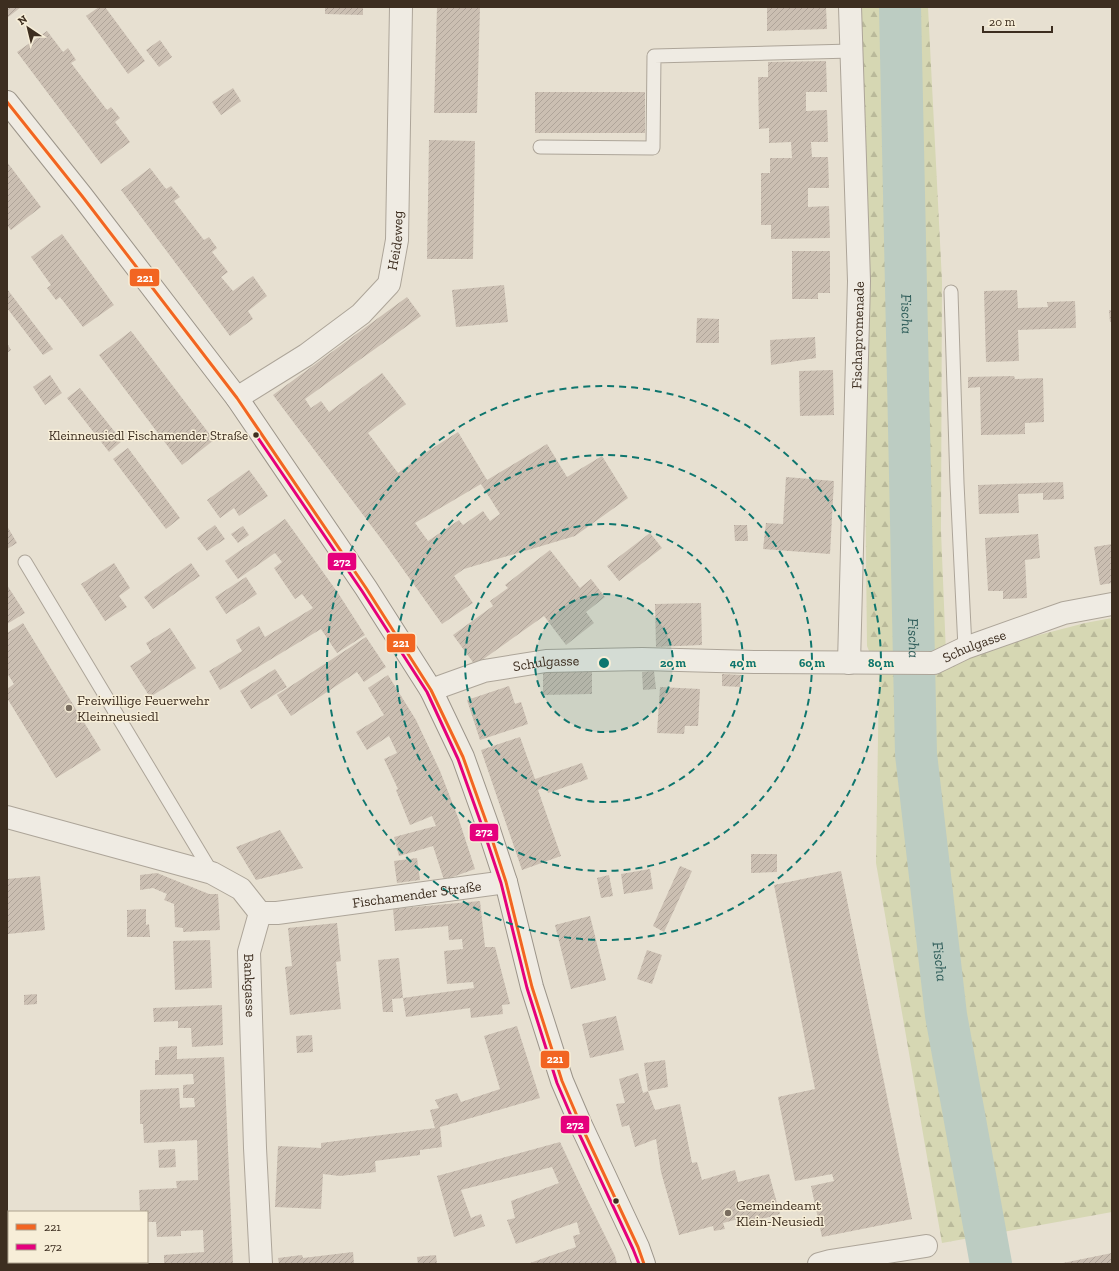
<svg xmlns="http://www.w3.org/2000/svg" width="1119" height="1271" font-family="'Zilla Slab',serif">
	<defs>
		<pattern id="forest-firs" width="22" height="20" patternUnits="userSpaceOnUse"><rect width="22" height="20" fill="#d6d7b3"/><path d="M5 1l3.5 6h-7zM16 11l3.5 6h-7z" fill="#b9b99a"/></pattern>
		<pattern id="building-hatch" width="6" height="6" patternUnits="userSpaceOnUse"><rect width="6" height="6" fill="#cbbfb2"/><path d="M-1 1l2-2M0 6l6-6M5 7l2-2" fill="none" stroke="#afa499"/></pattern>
	</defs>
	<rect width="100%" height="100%" fill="#e7e0d1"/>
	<path fill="url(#forest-firs)" d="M860 7H928L942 281 941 531 946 654 954 657 1085 623 1112 618V1212L942 1243 876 863 879 676 867 646Z"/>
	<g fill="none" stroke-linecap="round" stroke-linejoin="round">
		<path stroke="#bcccc2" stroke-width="42" id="s1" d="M900 7 916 754 946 1015 991 1264"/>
	</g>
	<g fill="url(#building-hatch)" fill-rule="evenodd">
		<path d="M7 7H21L7 18Z"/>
		<path d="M99 7H105L145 61 128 74 86 16Z"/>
		<path d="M325 7H363V15L325 14Z"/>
		<path d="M437 7H480L477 113H434Z"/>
		<path d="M767 7H826L827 29 767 31Z"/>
		<path d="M47 31 63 52 68 48 76 60 71 63 107 110 111 107 120 118 115 122 130 142 101 164 17 52Z"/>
		<path d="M160 40 172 57 159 67 146 50Z"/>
		<path d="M826 61 827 92H806V111L827 110 828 142H811L812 157H828L829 188H808V207L829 206 830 238 771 239V225H761V173H770V158H792L791 142 769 143V128L759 129 758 77H768V62Z"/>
		<path d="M233 88 241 101 221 115 212 102Z"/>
		<rect x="535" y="92" width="110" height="41"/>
		<path d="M429 140 475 141 473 259H427Z"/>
		<path d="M7 162 41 207 11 230 7 225Z"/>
		<path d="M150 168 166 189 171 186 180 197 174 201 204 240 209 237 217 248 212 252 228 272 221 277 233 291 253 276 267 296 248 311 253 319 230 336 121 190Z"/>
		<path d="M62 234 114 305 83 327 60 297 56 300 47 288 51 285 31 257Z"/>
		<path d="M792 251H830V293H818V299H792Z"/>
		<path d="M504 285 508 322 456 327 452 290Z"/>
		<path d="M7 289 53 349 43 355 7 308Z"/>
		<path d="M1017 290 1018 308 1048 307 1047 302 1075 301 1076 328 1018 330 1019 361 986 362 984 291Z"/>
		<path d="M407 297 421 316 305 399 311 408 321 401 329 412 382 373 406 404 368 433 398 473 425 453 458 432 487 480 547 444 567 477 602 456 628 498 575 536 464 569 454 576 473 603 442 624 385 544 273 395ZM481 484 500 514 490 521 483 511 463 525 459 520 428 541 415 523Z"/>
		<path d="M1109 310H1112V322H1110Z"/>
		<path d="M697 318 719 319V343H696Z"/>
		<path d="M131 331 214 440 182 465 99 355Z"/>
		<path d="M815 337 816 358 771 365 770 340Z"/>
		<path d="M7 343 11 350 7 353Z"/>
		<path d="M833 370 834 415 800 416 799 371Z"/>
		<path d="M50 375 62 393 45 405 33 387Z"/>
		<path d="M1014 376 1015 379 1043 378 1044 422 1025 423V434L981 435 980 387 968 388V377Z"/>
		<path d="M80 388 122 441 109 452 67 398Z"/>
		<path d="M128 448 180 518 166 529 113 459Z"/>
		<path d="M249 470 268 496 239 516 234 508 220 518 207 500Z"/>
		<path d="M786 477 834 481 830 554 763 549 766 523 783 524Z"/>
		<path d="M1063 482 1064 499 1043 500V493L1018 494 1019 513 979 514 978 485Z"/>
		<path d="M285 519 338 593 365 635 337 653 321 629 220 690 209 671 242 651 236 640 259 626 265 637 313 608 302 594 295 599 274 568 282 562 275 553 238 579 225 561Z"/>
		<path d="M215 525 225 539 207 551 197 538Z"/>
		<path d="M734 525H747L748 541H735Z"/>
		<path d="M7 526 17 543 7 549Z"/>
		<path d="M243 526 249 535 238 543 231 534Z"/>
		<path d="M650 533 662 548 619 581 607 566Z"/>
		<path d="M1038 534 1040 558 1025 560 1027 598 1003 599V591H988L985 538Z"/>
		<path d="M1112 544V583L1100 585 1094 547Z"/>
		<path d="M550 550 580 588 591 579 605 597 586 612 594 623 566 645 544 616 475 665 453 635 493 606 490 601 508 588 505 585Z"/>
		<path d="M114 563 130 588 119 596 127 607 105 621 81 584Z"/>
		<path d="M191 563 200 576 153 609 144 597Z"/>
		<path d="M246 577 257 594 226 614 215 597Z"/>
		<path d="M7 585 25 613 7 624Z"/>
		<path d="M701 603 702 645 656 647 655 604Z"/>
		<path d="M23 623 101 750 56 778 7 698V689L14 684 7 673V633Z"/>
		<path d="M170 628 196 668 150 697 130 666 151 652 146 643Z"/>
		<path d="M366 637 386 667 364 682 357 672 291 716 277 695Z"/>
		<path d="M275 669 287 687 251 709 240 691Z"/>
		<path d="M592 669V694L543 695V670Z"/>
		<path d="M654 671 656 689 643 690 642 672Z"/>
		<path d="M722 674 741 675 740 687 722 686Z"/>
		<path d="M388 675 416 720 440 771 459 820 475 869 444 880 433 846 399 856 394 837 436 826 432 816 410 825 396 790 398 789 384 759 397 753 389 736 367 750 356 732 384 715 368 688Z"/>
		<path d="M509 686 515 704 521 702 528 724 480 740 467 700Z"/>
		<path d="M660 687 700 689 698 726H685L684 734 657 733Z"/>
		<path d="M520 737 535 779 582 763 588 779 548 793 546 787 538 790 561 856 522 870 481 750Z"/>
		<path d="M280 830 303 868 256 880 236 847Z"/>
		<path d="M751 854H777V872L751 873Z"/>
		<path d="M417 858 420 880 397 883 394 861Z"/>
		<path d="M680 866 692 871 664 932 653 926Z"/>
		<path d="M650 869 653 889 624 894 621 874Z"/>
		<path d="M841 871 912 1219 822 1237 811 1186 834 1181 832 1174 795 1181 778 1097 815 1089 774 885Z"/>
		<path d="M157 873 209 894H218L220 930 183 932V928L175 927 174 904 164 900 167 894 153 888 140 890V875Z"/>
		<path d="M609 875 613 896 601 898 597 878Z"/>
		<path d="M40 876 45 930 8 934 7 923V879Z"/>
		<path d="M480 901 485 947H495L510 1004 502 1005 503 1014 471 1018 470 1008 406 1017 403 998 392 999 393 1012H383L378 960 399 958 403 998 474 988 473 982 447 984 444 951 463 949 462 939 449 940 448 926 395 931 393 909Z"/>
		<path d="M146 909V925L149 924 150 937H127V910Z"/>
		<path d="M590 916 606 980 571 989 555 925Z"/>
		<path d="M337 923 341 961 336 962 341 1009 290 1015 285 967 292 966 288 928Z"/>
		<path d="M210 940 212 988 175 990 173 941Z"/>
		<path d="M647 950 662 955 652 984 637 979Z"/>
		<path d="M37 994V1004L24 1005V995Z"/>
		<path d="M222 1005 223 1045 192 1047 191 1028H178V1021L154 1022 153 1008Z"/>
		<path d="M616 1016 624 1050 590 1058 582 1024Z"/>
		<path d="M517 1026 540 1098 440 1127 442 1147 420 1150V1155L375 1161 376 1172 340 1176 323 1174 321 1209 275 1207 278 1146 321 1148V1143L435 1128 430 1110 439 1108 435 1100 457 1093 461 1102 500 1089 484 1036Z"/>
		<path d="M312 1035 313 1052 297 1053 296 1036Z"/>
		<path d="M177 1046V1059L224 1057 233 1264H164V1255L204 1252 203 1230 181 1231V1236L157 1237 156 1222H147V1212H140L139 1190 177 1188 176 1181 198 1180 197 1140 144 1143 143 1124H140V1090L179 1088 180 1108 195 1107 194 1098H183V1085L194 1084 193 1074 155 1075V1060H159V1047Z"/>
		<path d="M665 1060 668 1087 648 1091 644 1063Z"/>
		<path d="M638 1073 643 1093 648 1091 655 1110 680 1104 692 1163 697 1162 702 1180 735 1170 738 1182 769 1174 780 1214 747 1223 746 1217 723 1223 725 1229 714 1231 713 1226 679 1235 661 1172 656 1139 635 1147 629 1125 622 1127 616 1104 625 1103 619 1079Z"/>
		<path d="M560 1142 585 1195 615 1256 617 1264H527L576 1247 573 1236 580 1234 577 1222 516 1244 507 1220 515 1218 511 1201 559 1183 552 1167 461 1190 471 1218 481 1214 485 1226 454 1237 437 1176Z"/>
		<path d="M175 1149 176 1167 159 1168 158 1150Z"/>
		<path d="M353 1252 354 1264H279L278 1258 302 1255 303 1258Z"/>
		<path d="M1112 1253V1264H1063V1263Z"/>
		<path d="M436 1255 437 1264H418L417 1257Z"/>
	</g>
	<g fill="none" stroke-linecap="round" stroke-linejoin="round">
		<defs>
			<g id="lane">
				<path d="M540 147 653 148 654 56 852 51"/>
				<path d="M951 292 957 483 965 648"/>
				<path d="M25 562 212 873"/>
			</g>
			<g id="street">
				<path id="s2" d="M237 398 306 355 361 314 389 284 397 240 401 7"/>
				<path id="s3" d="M849 663 859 281 850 7"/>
				<path id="s4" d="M431 690 484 671 546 661 642 659 754 662 934 663 965 648 1064 613 1112 604"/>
				<path d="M7 817 212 873 241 889 260 913"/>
				<path id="s5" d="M260 913 249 952 255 1148 261 1264"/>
				<path id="s6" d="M260 913H277L506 882"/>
				<path d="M819 1264 830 1261 926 1246"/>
			</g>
			<path id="secondary" d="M7 102 82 196 237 398 366 588 431 690 463 757 487 824 506 882 532 987 562 1081 580 1123 638 1247 644 1264"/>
		</defs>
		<use href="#lane" stroke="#ada599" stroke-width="15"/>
		<use href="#street" stroke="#ada599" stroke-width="24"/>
		<use href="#secondary" stroke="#9c958a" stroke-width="24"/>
		<use href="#lane" stroke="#efebe3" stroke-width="13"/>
		<use href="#street" stroke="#efebe3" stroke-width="22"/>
		<use href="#secondary" stroke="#efebe3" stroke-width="22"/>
		<defs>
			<path id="bus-1" d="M7 102 82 196 237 398 366 588 431 690 463 757 487 824 506 882 532 987 562 1081 580 1123 638 1247 644 1264"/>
			<path id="bus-2" d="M256 435 362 591 427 692 458 759 482 826 501 883 527 988 557 1083 575 1125 633 1249 639 1264"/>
		</defs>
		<use href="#bus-1" stroke="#f7eed8" stroke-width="6"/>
		<use href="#bus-2" stroke="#f7eed8" stroke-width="6"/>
		<use href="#bus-1" stroke="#f26522" stroke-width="3"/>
		<use href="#bus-2" stroke="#e5007d" stroke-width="3"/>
	</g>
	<circle cx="604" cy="663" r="69" fill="#0f766e" fill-opacity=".12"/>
	<g fill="none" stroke="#0f766e" stroke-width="2" stroke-dasharray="7 5">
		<circle cx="604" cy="663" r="69"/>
		<circle cx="604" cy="663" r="139"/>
		<circle cx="604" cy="663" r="208"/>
		<circle cx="604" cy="663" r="277"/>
	</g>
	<g fill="#3d2e20" stroke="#f7eed8" stroke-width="1.5">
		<circle cx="256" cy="435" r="3.5"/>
		<circle cx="616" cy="1201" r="3.5"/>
	</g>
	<g fill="#786c5e" stroke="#f7eed8" stroke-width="1.5">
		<circle cx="69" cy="708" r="4"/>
		<circle cx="728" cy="1213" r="4"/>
	</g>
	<g text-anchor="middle" stroke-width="3" stroke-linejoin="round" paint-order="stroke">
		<g font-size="13" fill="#3d2e20" stroke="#f7eed8" text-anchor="end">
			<text x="248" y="440">Kleinneusiedl Fischamender Straße</text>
		</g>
		<g font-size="14" fill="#3d2e20" stroke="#f7eed8">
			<text dy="5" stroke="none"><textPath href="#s2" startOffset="235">Heideweg</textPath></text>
			<text dy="5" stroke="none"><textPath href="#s3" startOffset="328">Fischapromenade</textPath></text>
			<text dy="5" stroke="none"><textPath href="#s4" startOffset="551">Schulgasse</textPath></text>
			<text dy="5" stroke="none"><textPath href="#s4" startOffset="119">Schulgasse</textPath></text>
			<text dy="5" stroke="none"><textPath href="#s6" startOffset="158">Fischamender Straße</textPath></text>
			<text dy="5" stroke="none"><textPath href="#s5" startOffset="74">Bankgasse</textPath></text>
		</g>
		<g font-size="14" fill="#3d2e20" stroke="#f7eed8" text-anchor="start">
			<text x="77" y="705">Freiwillige Feuerwehr<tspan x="77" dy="16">Kleinneusiedl</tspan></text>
			<text x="736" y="1210">Gemeindeamt<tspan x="736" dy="16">Klein-Neusiedl</tspan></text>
		</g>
		<g font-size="15" font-style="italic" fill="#2f5d5a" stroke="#f7eed8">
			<text dy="5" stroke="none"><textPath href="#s1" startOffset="307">Fischa</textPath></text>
			<text dy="5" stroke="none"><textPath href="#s1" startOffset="631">Fischa</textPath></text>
			<text dy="5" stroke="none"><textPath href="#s1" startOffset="956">Fischa</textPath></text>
		</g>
	</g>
	<circle cx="604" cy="663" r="6" fill="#0f766e" stroke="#f7eed8" stroke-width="2"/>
	<g font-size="12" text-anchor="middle" font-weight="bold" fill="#0f766e" stroke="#f7eed8" stroke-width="3" stroke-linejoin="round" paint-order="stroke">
		<text x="673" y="667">20 m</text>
		<text x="743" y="667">40 m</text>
		<text x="812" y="667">60 m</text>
		<text x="881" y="667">80 m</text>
	</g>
	<g stroke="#f7eed8" stroke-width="1.5">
		<rect x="129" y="268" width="31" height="19" rx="4" fill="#f26522"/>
		<rect x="327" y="552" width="30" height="19" rx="4" fill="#e5007d"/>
		<rect x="386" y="633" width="30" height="20" rx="4" fill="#f26522"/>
		<rect x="469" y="823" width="30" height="19" rx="4" fill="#e5007d"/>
		<rect x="540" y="1050" width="30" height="19" rx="4" fill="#f26522"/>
		<rect x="560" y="1115" width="30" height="19" rx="4" fill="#e5007d"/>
	</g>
	<g font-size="11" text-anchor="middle" font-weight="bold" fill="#fff">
		<text x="145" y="282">221</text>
		<text x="342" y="566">272</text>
		<text x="401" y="647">221</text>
		<text x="484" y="836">272</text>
		<text x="555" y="1063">221</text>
		<text x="575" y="1129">272</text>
	</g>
	<rect width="1119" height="1271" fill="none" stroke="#3d2e20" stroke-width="16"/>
	<rect x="8" y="1211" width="140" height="52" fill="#f7eed8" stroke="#ada18e"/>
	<rect x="16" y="1224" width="20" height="6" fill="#f26522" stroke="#ada18e"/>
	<text x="44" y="1231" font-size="12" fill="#3d2e20">221</text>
	<rect x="16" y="1244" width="20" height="6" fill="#e5007d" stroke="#ada18e"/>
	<text x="44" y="1251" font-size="12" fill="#3d2e20">272</text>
	<g transform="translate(28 28) rotate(325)" stroke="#f7eed8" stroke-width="3" paint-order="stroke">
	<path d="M0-3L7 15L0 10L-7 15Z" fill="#3d2e20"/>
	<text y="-6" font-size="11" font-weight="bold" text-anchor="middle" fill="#3d2e20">N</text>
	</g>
	<path d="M983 26v6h69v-6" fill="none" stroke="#3d2e20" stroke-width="2"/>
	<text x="989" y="26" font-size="12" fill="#3d2e20" stroke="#f7eed8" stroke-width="3" paint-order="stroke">20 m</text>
</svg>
